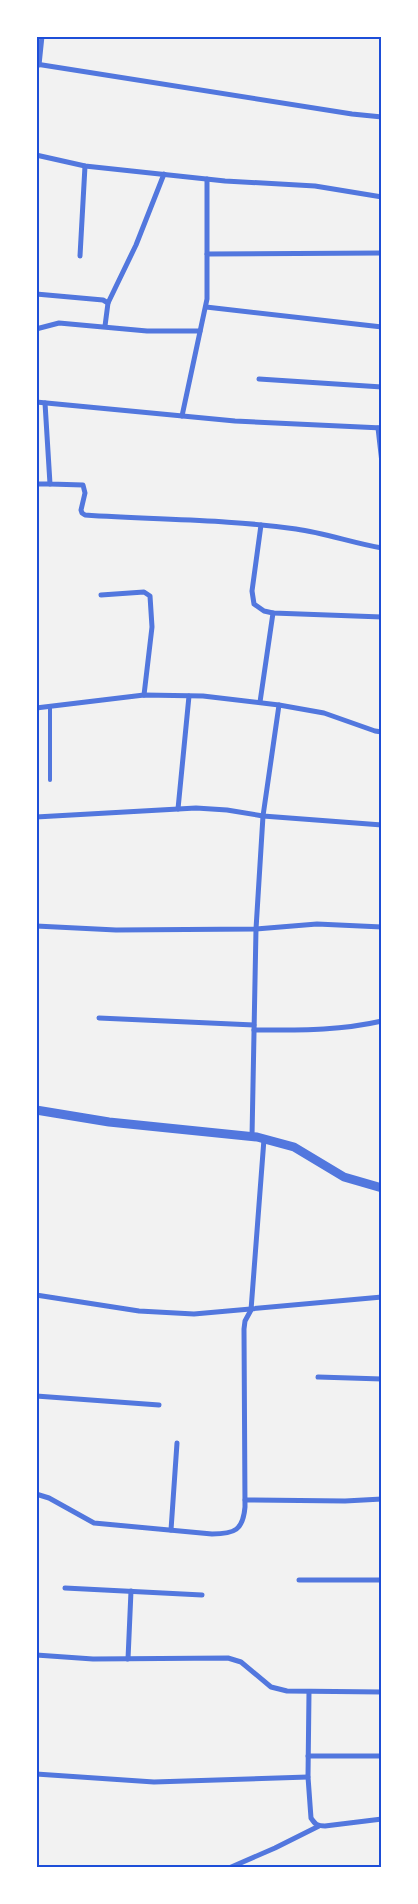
<svg xmlns="http://www.w3.org/2000/svg" width="418" height="1904" font-family="'Space Grotesk',sans-serif">
	<rect width="100%" height="100%" fill="#f2f2f2"/>
	<g fill="none" stroke-linecap="round" stroke-linejoin="round">
		<path stroke="#5277de" stroke-width="4" d="M50 780V707"/>
		<g stroke="#5277de" stroke-width="5">
			<path d="M36 64 352 114 382 117"/>
			<path d="M39 65 42 36"/>
			<path d="M36 155 85 166 225 181 315 186 382 197"/>
			<path d="M207 254 382 253"/>
			<path d="M80 256 85 166"/>
			<path d="M36 294 103 300 108 303 105 326"/>
			<path d="M108 303 136 245 164 174"/>
			<path d="M206 307 382 327"/>
			<path d="M36 329 59 323 147 331H200"/>
			<path d="M259 379 382 387"/>
			<path d="M36 402 235 421 382 428"/>
			<path d="M45 403 50 484 83 485 85 493 81 510 82 513 85 515C155 520 226 519 296 529 325 533 353 543 382 548"/>
			<path d="M182 416 207 299V179"/>
			<path d="M378 428 382 463"/>
			<path d="M36 484H50"/>
			<path d="M261 525 252 591 254 604 264 611 273 613 382 617"/>
			<path d="M101 595 144 592 150 596 152 627 144 695"/>
			<path d="M260 702 273 613"/>
			<path d="M36 708 144 695 203 696 279 705 324 713 375 731 382 732"/>
			<path d="M178 809 189 696"/>
			<path d="M36 817 196 808 227 810 263 816 382 825"/>
			<path d="M36 926 116 930 256 929 317 924 382 927"/>
			<path d="M99 1018 254 1025"/>
			<path d="M254 1030C299 1030 338 1031 382 1021"/>
			<path d="M252 1137 256 929 263 816 279 705"/>
			<path d="M36 1295 139 1311 194 1314 382 1297"/>
			<path d="M318 1377 382 1379"/>
			<path d="M36 1396 159 1405"/>
			<path d="M36 1494 49 1498 94 1523 212 1534C235 1534 243 1530 245 1507L244 1329 245 1321 251 1310 264 1139"/>
			<path d="M245 1500 345 1501 382 1499"/>
			<path d="M171 1530 177 1443"/>
			<path d="M299 1580H382"/>
			<path d="M65 1588 202 1595"/>
			<path d="M36 1655 93 1659 228 1658 241 1662 271 1687 287 1691 382 1692"/>
			<path d="M128 1659 131 1591"/>
			<path d="M309 1692 308 1777 311 1818C315 1824 317 1826 325 1826L382 1819"/>
			<path d="M308 1756H382"/>
			<path d="M36 1774 154 1782 308 1777"/>
			<path d="M229 1868 275 1848 319 1826"/>
		</g>
		<path stroke="#5277de" stroke-width="9" d="M36 1110 109 1122 257 1137 294 1147 344 1177 382 1188"/>
	</g>
	<rect width="418" height="1904" fill="none" stroke="#ffffff" stroke-width="75"/>
	<rect x="38" y="38" width="342" height="1828" fill="none" stroke="#1d4ed8" stroke-width="2"/>
</svg>
